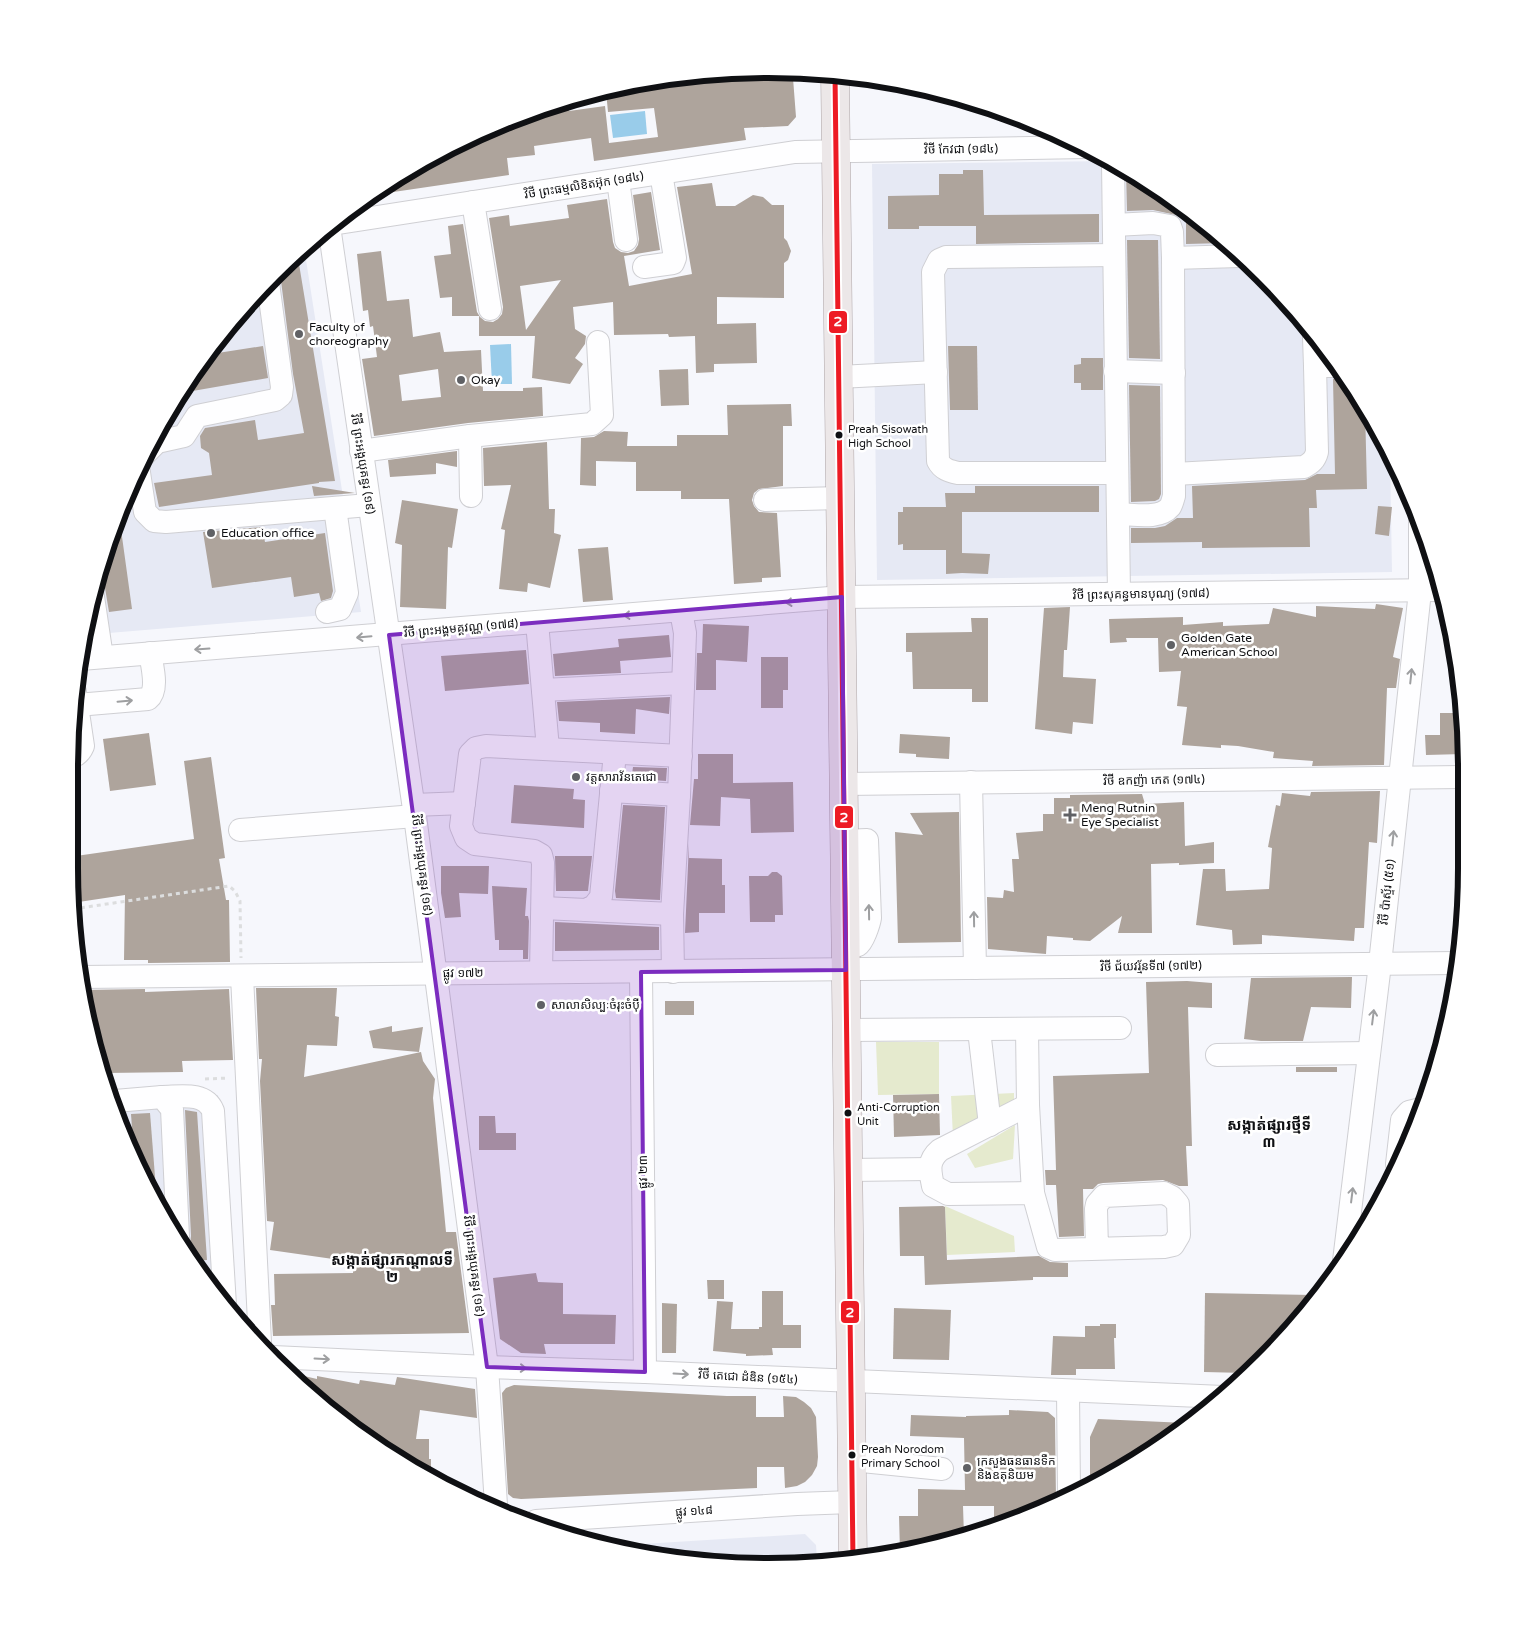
<svg xmlns="http://www.w3.org/2000/svg" width="1535" height="1635" font-family="'Varela Round','Noto Sans Khmer',sans-serif">
	<rect width="100%" height="100%" fill="#f6f7fc"/>
	<g fill="#e6e9f4">
		<path d="M1109 161 1193 213 1293 307 1372 418 1390 457 1392 572 877 580 872 164Z"/>
		<path d="M306 260 361 612 85 635 93 586 141 459 213 342 288 262Z"/>
		<path d="M218 1095 229 1310 213 1293 141 1176 114 1099Z"/>
		<path d="M805 1534 816 1545 817 1562 722 1565 610 1546Z"/>
	</g>
	<g fill="#e5eace">
		<path d="M876 1042H939V1094L878 1095Z"/>
		<path d="M1014 1093V1103L953 1137 951 1096Z"/>
		<path d="M1015 1125 1013 1159 975 1168 967 1154Z"/>
		<path d="M945 1206 1014 1236 1015 1252 947 1255Z"/>
	</g>
	<g fill="#99ccea">
		<path d="M645 111 647 134 613 138 610 115Z"/>
		<path d="M511 344 512 384H492L490 345Z"/>
		<path d="M70 793H71L76 832H69Z"/>
	</g>
	<g fill="#aea49c" fill-rule="evenodd">
		<path d="M789 71V79L793 78 796 117 788 126 744 128 746 140 594 161 591 138 534 146 535 155 507 158 509 175 373 195 418 163 543 106 567 100 569 111 605 106 609 143 658 137 654 108 608 112 606 91 676 75Z"/>
		<path d="M963 170H983L984 215 1099 214V242L976 244V226H919V229H888V196L939 195V174H963Z"/>
		<path d="M1126 172 1193 213 1225 243 1186 244V215H1176L1153 210 1127 211Z"/>
		<path d="M712 183 716 206H735L753 195 763 197 772 205H784V238L787 241 791 251 788 260 784 263V298L717 297V324L756 323 757 363 714 364V372L696 373 695 336 669 337 668 334 614 335 613 302 573 307 575 329 586 336 585 344 575 358 583 364 570 384 532 378 535 336H479V316H452V297L440 298 434 256 451 254 448 226 463 224 477 312 480 317 485 321 493 322 498 319 502 314 503 307 489 218 509 215 510 226 569 218 567 205 607 199 613 242 615 248 621 252 628 253 634 251 638 245 639 239 633 195 651 192 660 250 624 256 629 286 692 274 677 187ZM561 280 526 330 520 286Z"/>
		<path d="M1127 240H1158L1160 359 1129 358Z"/>
		<path d="M381 251 387 301 409 299 413 337 440 332 444 352 481 350 483 391H523V388L542 387 543 416 468 423 374 436 362 359 377 357 373 326 370 327 368 310 363 311 357 254ZM438 369 441 397 402 401 399 375Z"/>
		<path d="M299 264 335 481 319 482V483L159 507 154 483 212 475 209 453 201 448 200 436 205 428 255 420 258 440 304 433 293 374 281 281 277 274 284 267Z"/>
		<path d="M263 346 268 378 181 393 205 355Z"/>
		<path d="M948 346H977L978 410H950Z"/>
		<path d="M1081 358H1103V390H1081V383H1074V365L1081 364Z"/>
		<path d="M688 369 689 405 661 406 659 370Z"/>
		<path d="M1343 376 1365 408 1367 489 1316 490 1317 508H1309L1310 547 1202 548V542L1131 543V528H1155L1165 526 1177 518H1193L1192 486 1305 480 1317 474H1335L1333 379Z"/>
		<path d="M1129 385 1160 386 1161 494 1159 499 1155 501 1131 502Z"/>
		<path d="M791 404 792 426H783V486L759 489 754 493 752 500 754 506 759 512 777 513 781 577 762 578V582L734 584 729 499H681V491H636V462L596 461V486L580 485 581 438 594 437 604 431 628 432 627 446H677V435H728L727 405Z"/>
		<path d="M547 442 549 509H555L554 533 561 535 550 588 528 583 527 592 499 589 505 530 501 529 511 485 484 486 483 448Z"/>
		<path d="M457 451V467L436 463V474L390 477 388 460Z"/>
		<path d="M312 486 355 493 314 496Z"/>
		<path d="M975 486H1099V512H962V553L990 554 988 574 962 573 946 574V550H903V544L898 545V512H903V507H946L945 493H975Z"/>
		<path d="M402 500 458 509 452 548 448 547 446 609 400 607 402 545 395 543Z"/>
		<path d="M1378 506 1392 507 1389 536 1375 534Z"/>
		<path d="M119 515 132 609 109 612 105 588 100 580 99 571Z"/>
		<path d="M262 527 265 542 325 533 333 591 331 598 321 601 319 593 294 597 291 577 212 588 203 532Z"/>
		<path d="M608 547 613 600 583 602 578 549Z"/>
		<path d="M1376 604 1403 608 1393 657 1400 659 1396 688H1387L1384 765 1312 766 1313 761 1273 758 1274 752 1238 746 1221 745V748L1182 745 1187 707 1177 706 1181 671 1159 672 1158 638H1126L1127 642 1110 643 1109 619 1183 617V625L1223 622V626L1269 624 1273 608 1316 617V606L1375 609Z"/>
		<path d="M1070 607 1067 650H1064L1063 677 1096 679 1093 724 1073 722 1072 734 1035 729 1044 608Z"/>
		<path d="M971 618H988V702H972V689H913L912 652H906V633L972 632Z"/>
		<path d="M703 624 749 626 747 662 716 660V690H696L697 653H702Z"/>
		<path d="M669 635 671 657 620 661 621 673 555 676 553 654 619 647 618 639Z"/>
		<path d="M526 650 529 684 445 691 441 656Z"/>
		<path d="M761 657H788V690H783V708H761Z"/>
		<path d="M670 697 669 714 636 709 635 734 600 732V723L559 721 557 702Z"/>
		<path d="M1440 713H1461L1463 754 1426 755 1425 735H1440Z"/>
		<path d="M149 733 156 785 110 791 103 739Z"/>
		<path d="M900 734 950 737 949 759 916 757V754L899 753Z"/>
		<path d="M698 754H733V783L793 782 794 832 751 833 750 799 721 797 720 826 690 825 694 779H698Z"/>
		<path d="M211 757 225 858 219 859 226 900H229L230 962 148 963V960H124L125 895 72 903 69 857 194 839 184 761Z"/>
		<path d="M633 767 667 768 666 781 638 779V774H632Z"/>
		<path d="M514 785 574 789 573 799 585 800 584 828 511 823Z"/>
		<path d="M1380 791 1377 843 1369 842 1364 928H1355L1354 941 1262 935V944L1233 945 1232 930 1196 925 1203 869H1225L1226 891 1269 889 1272 848 1268 847 1276 805 1280 806 1282 793 1310 796 1311 792Z"/>
		<path d="M1142 794 1145 804 1184 802 1185 846 1214 842V863L1179 865V863L1151 864 1152 933H1118L1122 916 1090 941 1073 940V938L1047 936 1046 954 988 949 987 897 1003 898 1004 890 1014 892 1012 859H1019L1016 833 1043 831V814H1054V798H1070V795Z"/>
		<path d="M623 805 665 807 660 900 616 898 615 891Z"/>
		<path d="M959 812 961 942 898 943 895 832 923 835 910 813Z"/>
		<path d="M689 843V858L722 859V885H725V913H699V932L685 933Z"/>
		<path d="M555 856H592L588 891H556Z"/>
		<path d="M441 866H489L488 894 459 893 461 917 445 918 441 893Z"/>
		<path d="M772 872H777L782 876 783 915H775V922H750L749 876H768Z"/>
		<path d="M492 886 527 888 525 916H528L529 921 528 959H523V950H499V940H495Z"/>
		<path d="M555 922 659 927V950L555 951Z"/>
		<path d="M1352 977 1351 1008 1311 1007 1303 1041H1261L1244 1039 1251 978Z"/>
		<path d="M1187 981 1212 983V1008L1188 1007 1192 1146H1186L1188 1186H1179L1163 1180 1103 1183 1098 1184 1093 1189H1083L1084 1236 1059 1237 1056 1185H1046L1045 1170H1056L1053 1076 1149 1073 1146 982Z"/>
		<path d="M256 988H337L335 1016 339 1017 337 1046 307 1045 304 1077 421 1052 423 1061 435 1079 433 1098 446 1232H456L469 1333 273 1336 271 1305H275L274 1274 353 1273 354 1262 270 1250 274 1222 267 1221 260 1081 262 1059H259Z"/>
		<path d="M145 989V992L229 989 233 1060 182 1061 183 1072 106 1073 82 1004 81 990Z"/>
		<rect x="665" y="1001" width="29" height="14"/>
		<path d="M392 1026V1032L423 1027 419 1052 373 1048 369 1031Z"/>
		<rect x="1296" y="1067" width="41" height="5"/>
		<path d="M939 1094 940 1135 894 1137 893 1095Z"/>
		<path d="M185 1110 197 1112 207 1260 194 1261 187 1251V1246L190 1243 191 1236Z"/>
		<path d="M150 1113 157 1202 141 1176 134 1156 131 1114Z"/>
		<path d="M479 1116H495L496 1133H516V1150H479Z"/>
		<path d="M943 1206 945 1207 947 1260 1039 1256 1050 1262 1068 1263V1277H1033V1280L925 1285 924 1256H900L899 1207Z"/>
		<path d="M536 1273 538 1282 563 1283V1314L616 1315 615 1344H544L546 1354 521 1353 500 1339 493 1278Z"/>
		<path d="M707 1280H724V1299H708Z"/>
		<path d="M762 1291H783V1325H801V1348H772L773 1355 746 1356V1354L713 1351 717 1301 733 1302 731 1329H759V1327H762Z"/>
		<path d="M1205 1293 1314 1295 1246 1373 1204 1372Z"/>
		<path d="M662 1303 677 1304 676 1353H662Z"/>
		<path d="M894 1308 951 1310 949 1360 893 1359Z"/>
		<path d="M1100 1324H1116V1338H1114L1115 1369H1076V1375H1051L1053 1336 1085 1337V1326H1100Z"/>
		<path d="M287 1372 317 1379V1376L359 1384 360 1380 395 1385 397 1377 475 1389 477 1418 420 1410 416 1439H429V1459H431V1478L418 1473 307 1393Z"/>
		<path d="M514 1385 727 1396H756V1417H784L783 1396 796 1397 804 1402 811 1408 816 1417 818 1457 817 1466 812 1475 805 1482 797 1486 785 1488 784 1467H757V1488L521 1499 513 1498 508 1494 502 1393 506 1388Z"/>
		<path d="M1009 1410 1048 1412 1055 1418 1056 1500 994 1528V1506H963L964 1536 900 1551 899 1516H918V1489L965 1490 964 1438 910 1436 911 1415 966 1417V1416L1009 1415Z"/>
		<path d="M1098 1419 1186 1423 1117 1472 1090 1485V1437Z"/>
	</g>
	<g fill="none" stroke-linecap="round" stroke-linejoin="round">
		<defs>
			<g id="minor">
				<path d="M1113 163 1119 594"/>
				<path d="M618 180 626 240"/>
				<path d="M473 202 490 309"/>
				<path d="M332 224 795 152 1086 147"/>
				<path d="M1114 225 1153 223 1170 226 1172 232 1173 258 1174 496C1173 499 1172 504 1170 507 1159 520 1133 514 1118 514"/>
				<path d="M329 226 415 816 487 1367 496 1505"/>
				<path d="M1114 255 946 257 939 260 933 272 938 461C942 469 949 471 958 473H1117"/>
				<path d="M1173 258 1239 256"/>
				<path d="M644 267 673 263 675 258 661 173"/>
				<path d="M1314 337 1315 366"/>
				<path d="M1115 371 1174 373"/>
				<path d="M839 377 936 372"/>
				<path d="M470 436 471 496"/>
				<path d="M361 451 470 436 592 424 602 415 598 342"/>
				<path d="M143 456 157 442 184 436 197 416 275 400 281 395 282 387 268 283"/>
				<path d="M138 466 145 512 154 521 166 522 369 505"/>
				<path d="M1174 474 1304 467C1311 463 1315 460 1317 452L1315 366H1335"/>
				<path d="M765 500 840 498"/>
				<path d="M92 590 102 657"/>
				<path d="M327 612 340 609 347 593 335 508"/>
				<path d="M537 622 548 749"/>
				<path d="M81 659 842 597 1440 590"/>
				<path d="M543 690 683 683"/>
				<path d="M77 705 148 699C159 690 152 666 150 653"/>
				<path d="M70 757C77 756 80 753 83 746L75 692"/>
				<path d="M971 782 975 968"/>
				<path d="M844 784 1463 777"/>
				<path d="M611 791 679 795"/>
				<path d="M414 805 464 803"/>
				<path d="M240 830 415 816"/>
				<path d="M844 841 867 840 870 918C869 924 863 942 858 945 856 947 849 946 846 947"/>
				<path d="M543 908 586 910 594 906 601 897 615 753"/>
				<path d="M586 910 672 914"/>
				<path d="M541 972 543 863 541 855 534 851 475 844 466 838 461 826 470 754 476 748 486 746 681 756"/>
				<path d="M641 972 645 1372"/>
				<path d="M673 972 672 914 679 795 685 633 681 611"/>
				<path d="M242 976 260 1343"/>
				<path d="M80 977 1457 963"/>
				<path d="M1027 1029 1028 1105 1033 1193"/>
				<path d="M847 1030 1120 1028"/>
				<path d="M979 1030 990 1125"/>
				<path d="M1217 1055 1369 1053"/>
				<path d="M162 1097C179 1097 205 1091 213 1111L225 1305"/>
				<path d="M115 1101 162 1097 172 1109 178 1237"/>
				<path d="M1028 1105 940 1150C927 1161 930 1171 933 1186L948 1194 1033 1193 1048 1247 1055 1250 1164 1247 1173 1245 1179 1235 1178 1204 1172 1197 1164 1193 1104 1196 1097 1204 1096 1209 1097 1249"/>
				<path d="M1397 1164 1402 1120 1409 1112 1421 1109"/>
				<path d="M849 1170 929 1169"/>
				<path d="M1344 1261 1380 964 1420 591V522"/>
				<path d="M273 1357 487 1367 645 1372 1223 1397"/>
				<path d="M1068 1391 1069 1494"/>
				<path d="M852 1460 942 1469"/>
				<path d="M536 1521 797 1504 852 1502"/>
			</g>
			<path id="major" d="M835 74 853 1560"/>
		</defs>
		<use href="#minor" stroke="#cfcfd3" stroke-width="24"/>
		<use href="#major" stroke="#aea5a7" stroke-width="29"/>
		<g stroke="#dcddde" stroke-width="3" stroke-dasharray="4 4" stroke-linecap="butt">
			<path d="M73 909 229 886 235 891 240 901 241 958"/>
			<path d="M205 1079 229 1078"/>
		</g>
		<use href="#minor" stroke="#fefeff" stroke-width="22"/>
		<use href="#major" stroke="#ece7e8" stroke-width="28"/>
		<defs>
			<path id="bus-1" d="M835 74 853 1560"/>
		</defs>
		<use href="#bus-1" stroke="#fff" stroke-width="9"/>
		<use href="#bus-1" stroke="#ed1b24" stroke-width="5"/>
	</g>
	<defs><path id="oneway-shaft" d="M-6 0H5M1.5-3L5.5 0L1.5 3" fill="none" stroke-width="1.6" stroke-linecap="round" stroke-linejoin="round" transform="scale(1.25)"/></defs>
	<g stroke="#9e9fa1">
		<use href="#oneway-shaft" transform="translate(793 602) rotate(175)"/>
		<use href="#oneway-shaft" transform="translate(631 615) rotate(176)"/>
		<use href="#oneway-shaft" transform="translate(364 637) rotate(175)"/>
		<use href="#oneway-shaft" transform="translate(202 649) rotate(176)"/>
		<use href="#oneway-shaft" transform="translate(1411 676) rotate(-84)"/>
		<use href="#oneway-shaft" transform="translate(125 701) rotate(-5)"/>
		<use href="#oneway-shaft" transform="translate(1393 838) rotate(-84)"/>
		<use href="#oneway-shaft" transform="translate(869 912) rotate(-91)"/>
		<use href="#oneway-shaft" transform="translate(974 919) rotate(-91)"/>
		<use href="#oneway-shaft" transform="translate(1373 1017) rotate(-83)"/>
		<use href="#oneway-shaft" transform="translate(1352 1195) rotate(-83)"/>
		<use href="#oneway-shaft" transform="translate(322 1359) rotate(3)"/>
		<use href="#oneway-shaft" transform="translate(519 1368) rotate(2)"/>
		<use href="#oneway-shaft" transform="translate(681 1374) rotate(3)"/>
	</g>
	<path fill="#7b2cbf" fill-opacity="0.2" stroke="#7b2cbf" stroke-width="4" stroke-linejoin="round" d="M842 597 846 970 641 972 645 1372 487 1367 389 635Z"/>
	<g fill="#606165" stroke="#fff" stroke-width="2">
		<circle cx="299" cy="334" r="5"/>
		<circle cx="461" cy="380" r="5"/>
		<circle cx="211" cy="533" r="5"/>
		<circle cx="1171" cy="645" r="5"/>
		<circle cx="576" cy="777" r="5"/>
		<path d="M1067.5 807.5h5v5h5v5h-5v5h-5v-5h-5v-5h5z"/>
		<circle cx="541" cy="1005" r="5"/>
		<circle cx="967" cy="1468" r="5"/>
	</g>
	<g fill="#0f1013" stroke="#fff" stroke-width="2">
		<circle cx="839" cy="435" r="4.5"/>
		<circle cx="848" cy="1113" r="4.5"/>
		<circle cx="852" cy="1455" r="4.5"/>
	</g>
	<g text-anchor="middle" stroke-width="5" stroke-linejoin="round" paint-order="stroke">
		<g font-size="11" fill="#0f1013" stroke="#fff" text-anchor="start">
			<text x="848" y="433">Preah Sisowath<tspan x="848" dy="14">High School</tspan></text>
			<text x="857" y="1111">Anti-Corruption<tspan x="857" dy="14">Unit</tspan></text>
			<text x="861" y="1453">Preah Norodom<tspan x="861" dy="14">Primary School</tspan></text>
		</g>
		<g font-size="12" fill="#0f1013" stroke="#fff">
			<text transform="translate(961 149) rotate(-1)" y="4">វិថី កែវជា (១៨៤)</text>
			<text transform="translate(584 185) rotate(-9)" y="4">វិថី ព្រះធម្មលិខិតអ៊ុក (១៨៤)</text>
			<text transform="translate(363 464) rotate(81)" y="4">វិថី ព្រះអង្គយុគន្ធរ (១៩)</text>
			<text transform="translate(1141 594) rotate(-1)" y="4">វិថី ព្រះសុគន្ធមានបុណ្យ (១៧៨)</text>
			<text transform="translate(461 628) rotate(-5)" y="4">វិថី ព្រះអង្គមគ្គវណ្ណ (១៧៨)</text>
			<text transform="translate(1154 780) rotate(-1)" y="4">វិថី ឧកញ៉ា កេត (១៧៤)</text>
			<text transform="translate(422 865) rotate(83)" y="4">វិថី ព្រះអង្គយុគន្ធរ (១៩)</text>
			<text transform="translate(1387 892) rotate(-84)" y="4">វិថី ប៉ាស្ទ័រ (៥១)</text>
			<text transform="translate(1151 966) rotate(-1)" y="4">វិថី ជ័យវរ្ម័នទី៧ (១៧២)</text>
			<text transform="translate(463 973) rotate(-1)" y="4">ផ្លូវ ១៧២</text>
			<text transform="translate(643 1172) rotate(-91)" y="4">ផ្លូវ ២៣</text>
			<text transform="translate(474 1266) rotate(83)" y="4">វិថី ព្រះអង្គយុគន្ធរ (១៩)</text>
			<text transform="translate(748 1377) rotate(3)" y="4">វិថី តេជោ ដំឌិន (១៥៤)</text>
			<text transform="translate(694 1511) rotate(-4)" y="4">ផ្លូវ ១៤៨</text>
		</g>
		<g font-size="12" fill="#0f1013" stroke="#fff" text-anchor="start">
			<text x="309" y="331">Faculty of<tspan x="309" dy="14">choreography</tspan></text>
			<text x="471" y="384">Okay</text>
			<text x="221" y="537">Education office</text>
			<text x="1181" y="642">Golden Gate<tspan x="1181" dy="14">American School</tspan></text>
			<text x="586" y="781">វត្តសារាវ័នតេជោ</text>
			<text x="1081" y="812">Meng Rutnin<tspan x="1081" dy="14">Eye Specialist</tspan></text>
			<text x="551" y="1009">សាលាសិល្បៈចំរុះចំប៉ី</text>
			<text x="977" y="1465">ក្រសួងធនធានទឹក<tspan x="977" dy="14">និងឧតុនិយម</tspan></text>
		</g>
		<g font-size="15" font-weight="bold" fill="#0f1013" stroke="#fff">
			<text x="1269" y="1130">សង្កាត់ផ្សារថ្មីទី<tspan x="1269" dy="17">៣</tspan></text>
			<text x="392" y="1265">សង្កាត់ផ្សារកណ្ដាលទី<tspan x="392" dy="17">២</tspan></text>
		</g>
	</g>
	<path d="M0 0H1535V1635H0ZM768 78H768A690 690 0 0 1 1458 768V868A690 690 0 0 1 768 1558H768A690 690 0 0 1 78 868V768A690 690 0 0 1 768 78Z" fill="#fff" fill-rule="evenodd"/>
	<path fill="none" stroke="#0f1013" stroke-width="6" d="M768 78H768A690 690 0 0 1 1458 768V868A690 690 0 0 1 768 1558H768A690 690 0 0 1 78 868V768A690 690 0 0 1 768 78Z"/>
	<g stroke="#fff" stroke-width="2">
		<rect x="828" y="310" width="20" height="24" rx="5" fill="#ed1b24"/>
		<rect x="834" y="805" width="20" height="24" rx="5" fill="#ed1b24"/>
		<rect x="840" y="1300" width="20" height="24" rx="5" fill="#ed1b24"/>
	</g>
	<g font-size="14" text-anchor="middle" font-weight="bold" fill="#fff">
		<text x="838" y="326">2</text>
		<text x="844" y="822">2</text>
		<text x="850" y="1317">2</text>
	</g>
</svg>
